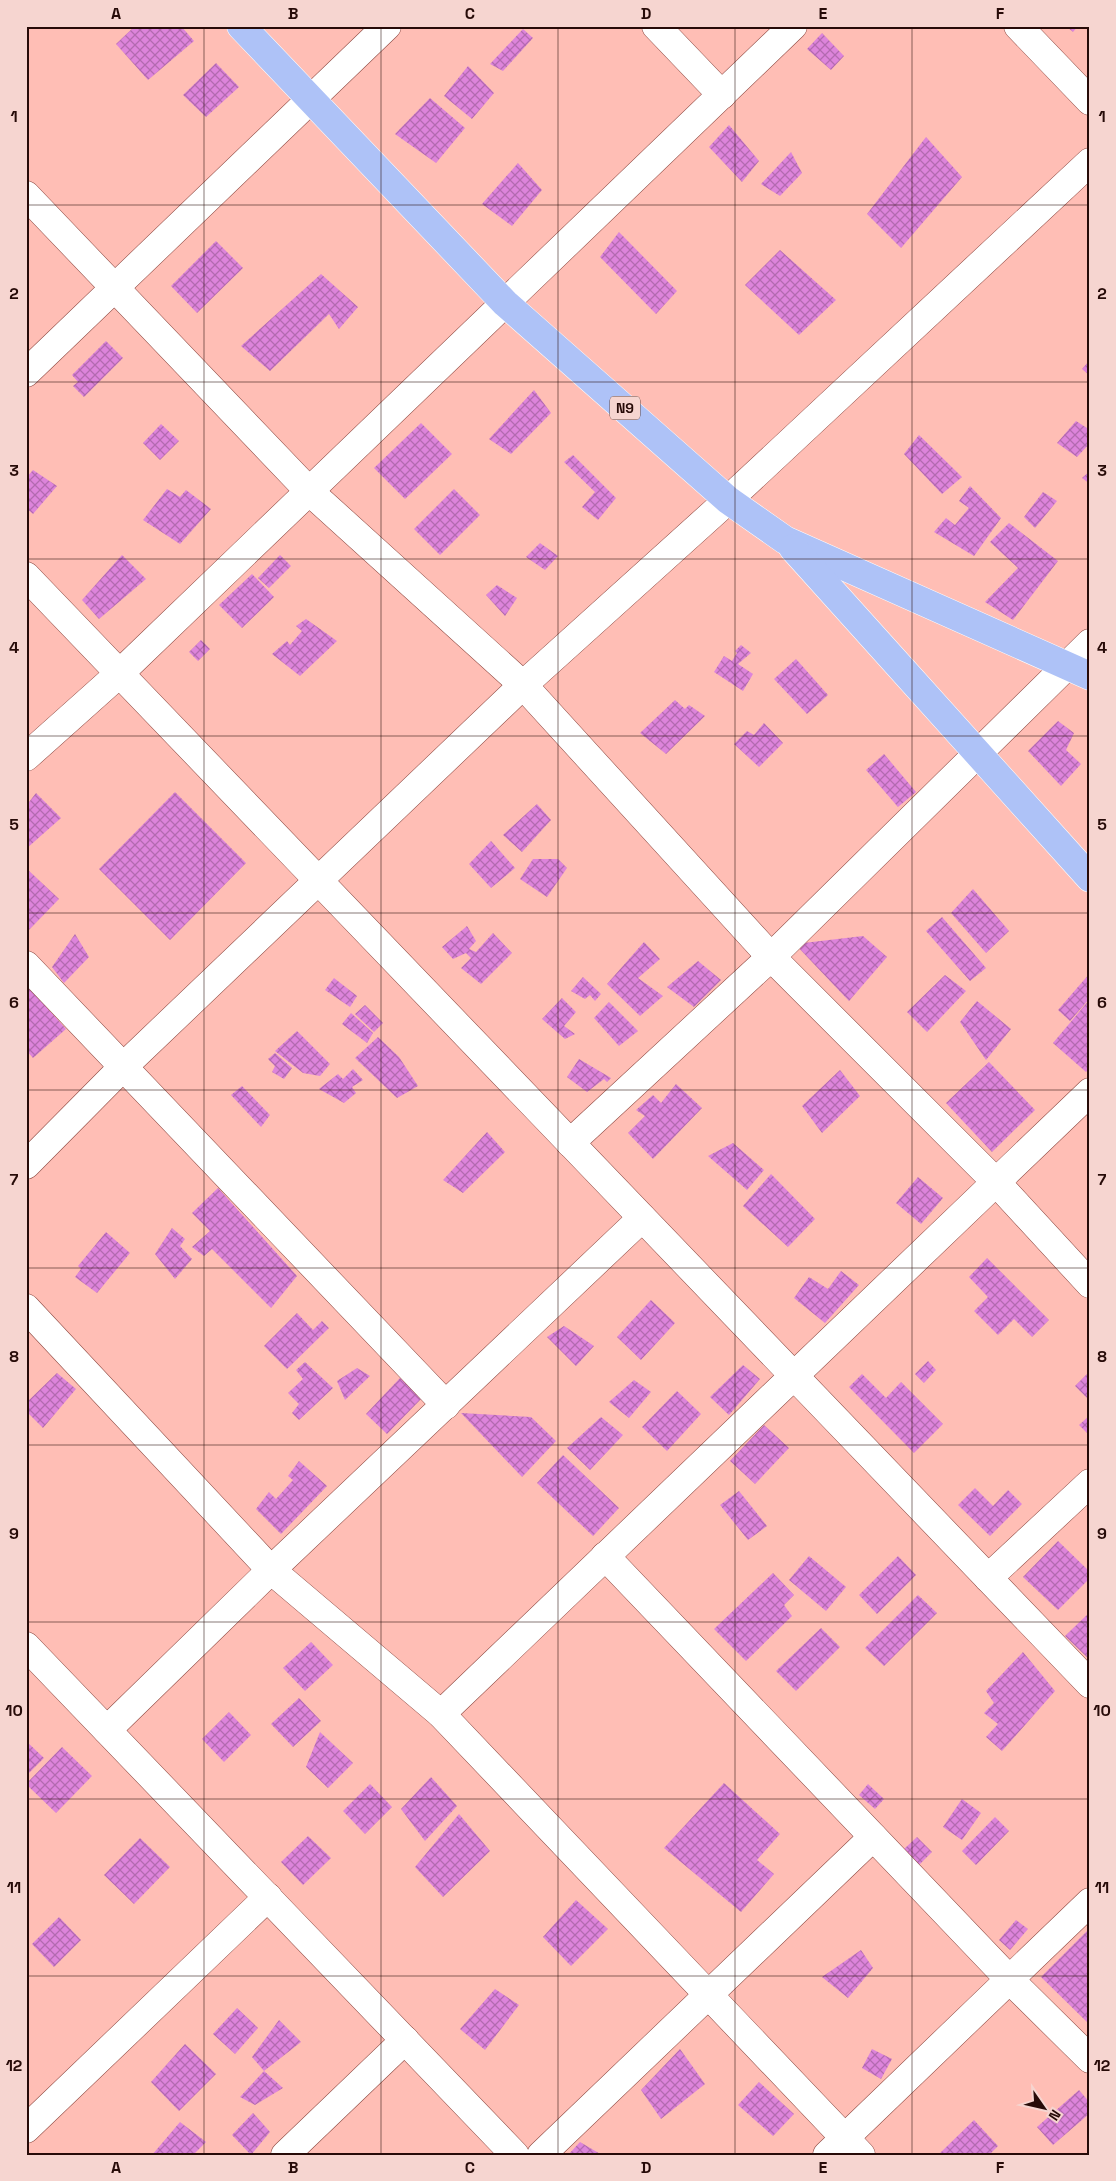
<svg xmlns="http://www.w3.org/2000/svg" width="1116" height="2181" font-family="'Space Grotesk',sans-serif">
	<defs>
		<pattern id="building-cross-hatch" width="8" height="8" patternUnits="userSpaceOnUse" patternTransform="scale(1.25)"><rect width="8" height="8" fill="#dd84db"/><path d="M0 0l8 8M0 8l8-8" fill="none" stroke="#b36ab0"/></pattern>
	</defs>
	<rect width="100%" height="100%" fill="#ffbeb5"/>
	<g fill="url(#building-cross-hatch)">
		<path d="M135 26H181L194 41 148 80 116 44Z"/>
		<path d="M1066 26H1078L1073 32Z"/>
		<path d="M523 29 533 38 503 71 490 64Z"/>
		<path d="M822 33 844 56 831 70 807 49Z"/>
		<path d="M216 63 239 87 206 117 183 95Z"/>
		<path d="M468 66 494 93 472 119 444 96Z"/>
		<path d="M430 98 465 128 436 163 395 134Z"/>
		<path d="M729 125 759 161 742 182 709 147Z"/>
		<path d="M926 137 962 177 901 248 867 214Z"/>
		<path d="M791 152 802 173 780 196 761 184Z"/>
		<path d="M518 163 542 190 512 226 482 204Z"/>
		<path d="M619 232 677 291 656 314 600 257Z"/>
		<path d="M216 241 243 268 197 313 171 286Z"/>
		<path d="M780 250 836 300 799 335 745 285Z"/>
		<path d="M321 274 358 307 339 329 329 314 270 371 241 346Z"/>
		<path d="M106 341 123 358 84 397 73 386 78 382 72 375Z"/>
		<path d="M1090 360V376L1082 369Z"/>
		<path d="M534 390 551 413 511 454 489 439Z"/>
		<path d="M1076 421 1090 430V443L1077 457 1057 443Z"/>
		<path d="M421 423 452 454 405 499 374 468Z"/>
		<path d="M161 424 179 441 160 460 143 443Z"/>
		<path d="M919 435 962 477 942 494 904 454Z"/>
		<path d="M573 455 616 498 598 520 582 507 595 492 564 462Z"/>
		<path d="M33 470 57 486 33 514 26 508V478Z"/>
		<path d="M1090 471V484L1082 478Z"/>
		<path d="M970 486 1001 518 974 556 934 532 946 518 955 525 969 508 959 501Z"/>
		<path d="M167 489 180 497 186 490 211 509 180 544 143 520Z"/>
		<path d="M454 489 480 515 440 555 414 529Z"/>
		<path d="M1043 492 1057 501 1035 528 1024 517Z"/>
		<path d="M1009 523 1058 561 1013 620 985 602 1018 568 990 542Z"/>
		<path d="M540 543 558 556 545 570 526 557Z"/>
		<path d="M122 555 146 579 99 619 82 600Z"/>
		<path d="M280 555 291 566 269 588 258 578Z"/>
		<path d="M252 574 274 597 242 628 219 605Z"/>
		<path d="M497 585 517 598 505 616 486 595Z"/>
		<path d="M306 619 337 641 300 676 272 654 287 641 290 645 302 631 296 626Z"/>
		<path d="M201 640 210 649 198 661 189 652Z"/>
		<path d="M741 645 751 653 738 664 753 674 743 691 714 672 724 656 732 661 737 653 735 651Z"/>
		<path d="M796 659 828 695 807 714 774 679Z"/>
		<path d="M675 700 685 709 689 705 705 716 666 754 640 733Z"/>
		<path d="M1058 721 1074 733 1066 750 1081 764 1061 786 1028 751Z"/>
		<path d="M764 723 783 743 759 767 734 744 747 731 754 735Z"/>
		<path d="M884 754 916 792 898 807 866 770Z"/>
		<path d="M175 792 246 863 170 940 99 869Z"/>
		<path d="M36 793 61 818 26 849V815L29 813 26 812V806Z"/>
		<path d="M537 804 551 820 522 852 503 835Z"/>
		<path d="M491 841 515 868 491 888 469 864Z"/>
		<path d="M533 859H558L567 868 547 897 520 879Z"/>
		<path d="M26 868 59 899 26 933Z"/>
		<path d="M973 889 1009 931 986 953 951 913Z"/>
		<path d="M942 917 986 968 970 981 926 931Z"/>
		<path d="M467 926 476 941 469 949 476 952 493 933 512 953 481 984 461 968 471 958 466 953 453 959 442 947Z"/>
		<path d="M75 934 89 957 64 983 52 967Z"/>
		<path d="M863 936 887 957 849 1001 795 944Z"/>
		<path d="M644 942 660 959 638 978 663 996 640 1016 607 984Z"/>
		<path d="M698 961 721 980 694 1007 667 987Z"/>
		<path d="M1090 973V998L1070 1021 1058 1010Z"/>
		<path d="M945 975 966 991 927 1032 907 1012Z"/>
		<path d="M583 977 601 994 595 1001 590 995 585 999 571 991Z"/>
		<path d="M334 978 357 996 350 1007 325 990Z"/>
		<path d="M26 984 66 1029 33 1058 26 1050Z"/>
		<path d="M562 998 576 1012 564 1026 575 1034 565 1039 542 1019Z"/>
		<path d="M1090 999V1068L1086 1072 1053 1043Z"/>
		<path d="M977 1001 1011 1029 986 1060 960 1022Z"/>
		<path d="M609 1002 638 1031 619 1046 594 1018Z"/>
		<path d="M365 1005 383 1023 374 1032 355 1014Z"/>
		<path d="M351 1013 373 1033 367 1043 342 1024Z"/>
		<path d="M297 1031 330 1064 320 1076 303 1073 275 1051Z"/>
		<path d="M378 1037 399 1057 418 1086 397 1098 355 1058Z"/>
		<path d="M275 1053 292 1068 284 1079 272 1072 275 1066 268 1059Z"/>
		<path d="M579 1059 611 1078 607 1082 604 1079 587 1092 567 1077Z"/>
		<path d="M989 1062 1035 1110 992 1152 946 1103Z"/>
		<path d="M353 1069 363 1080 352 1087 356 1093 344 1103 319 1089 338 1074 343 1079Z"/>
		<path d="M840 1070 860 1096 822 1133 802 1106Z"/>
		<path d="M676 1084 702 1108 653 1159 628 1133 645 1116 636 1110 653 1095 661 1103Z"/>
		<path d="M242 1086 270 1115 261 1127 231 1095Z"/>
		<path d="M487 1132 505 1152 463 1193 443 1180Z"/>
		<path d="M733 1143 764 1170 747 1190 708 1156Z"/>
		<path d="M771 1174 815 1219 788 1247 743 1206Z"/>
		<path d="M918 1177 943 1198 921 1224 896 1203Z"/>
		<path d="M218 1188 297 1276 271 1308 212 1249 204 1256 192 1247 210 1231 192 1213Z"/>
		<path d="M172 1228 185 1239 180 1246 192 1259 175 1279 155 1254Z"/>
		<path d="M106 1232 130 1253 97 1293 75 1277 81 1269 78 1266Z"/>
		<path d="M987 1258 1049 1320 1032 1337 1014 1319 998 1335 974 1311 988 1297 969 1277Z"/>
		<path d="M841 1271 859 1285 825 1323 794 1298 809 1277 828 1289Z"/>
		<path d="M651 1300 675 1323 641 1360 617 1337Z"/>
		<path d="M297 1313 313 1330 322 1321 329 1328 287 1369 264 1346Z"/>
		<path d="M564 1326 594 1346 576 1366 547 1337Z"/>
		<path d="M928 1361 936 1370 924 1383 915 1374Z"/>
		<path d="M305 1362 333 1388 299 1420 292 1413 299 1404 288 1393 303 1379 296 1370Z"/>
		<path d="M743 1365 760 1379 729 1415 710 1397Z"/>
		<path d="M357 1368 370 1376 345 1400 337 1381Z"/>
		<path d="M1090 1371V1401L1075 1386Z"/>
		<path d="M57 1373 76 1389 43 1428 26 1411V1403Z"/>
		<path d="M862 1374 886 1398 901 1382 943 1424 914 1453 849 1387Z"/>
		<path d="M400 1378 422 1398 387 1434 366 1414Z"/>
		<path d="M634 1380 651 1392 629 1418 609 1402Z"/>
		<path d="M677 1391 701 1414 667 1451 642 1427Z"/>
		<path d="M461 1413 531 1417 556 1441 522 1477Z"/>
		<path d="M1090 1415V1436L1079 1425Z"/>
		<path d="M601 1417 623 1435 590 1470 567 1448Z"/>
		<path d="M764 1425 789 1448 755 1484 730 1461Z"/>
		<path d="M563 1455 619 1508 593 1536 537 1483Z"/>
		<path d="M299 1461 327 1486 281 1534 256 1509 269 1492 276 1499 293 1480 288 1476Z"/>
		<path d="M975 1488 993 1506 1008 1490 1022 1504 990 1536 958 1505Z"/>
		<path d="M739 1491 767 1526 748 1540 720 1505Z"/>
		<path d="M1058 1541 1090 1572V1578L1058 1610 1023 1577Z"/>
		<path d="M809 1556 846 1587 826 1611 789 1580Z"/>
		<path d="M898 1556 916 1575 877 1614 859 1595Z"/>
		<path d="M773 1573 794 1595 784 1605 792 1616 746 1661 714 1629Z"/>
		<path d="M918 1595 937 1613 884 1666 865 1648Z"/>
		<path d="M1090 1612V1660L1065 1636Z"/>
		<path d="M821 1628 840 1647 796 1691 776 1671Z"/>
		<path d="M311 1642 333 1665 305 1691 283 1668Z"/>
		<path d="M1023 1652 1055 1691 1002 1751 986 1737 998 1724 984 1713 994 1703 986 1691Z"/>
		<path d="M299 1698 321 1721 293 1747 271 1724Z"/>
		<path d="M229 1712 251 1735 224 1762 202 1739Z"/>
		<path d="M320 1732 353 1763 328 1788 306 1767Z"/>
		<path d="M26 1741 44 1758 26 1776Z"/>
		<path d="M62 1747 92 1776 56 1813 26 1784Z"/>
		<path d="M431 1777 457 1806 425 1841 401 1809Z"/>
		<path d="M724 1783 780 1834 757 1860 774 1874 741 1912 664 1848Z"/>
		<path d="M370 1784 392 1807 365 1834 343 1811Z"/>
		<path d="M868 1784 884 1799 875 1809 859 1795Z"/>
		<path d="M962 1799 981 1813 962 1840 943 1827Z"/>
		<path d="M459 1814 490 1851 443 1897 415 1867Z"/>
		<path d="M995 1817 1009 1831 976 1865 962 1851Z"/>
		<path d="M308 1836 331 1858 303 1885 281 1862Z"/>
		<path d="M917 1837 932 1852 919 1865 904 1849Z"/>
		<path d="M140 1838 170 1867 134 1904 104 1875Z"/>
		<path d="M576 1900 608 1929 571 1966 543 1937Z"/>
		<path d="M59 1917 81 1940 54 1967 32 1944Z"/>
		<path d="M1016 1920 1028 1929 1010 1950 999 1940Z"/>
		<path d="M1090 1928V2025L1041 1977Z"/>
		<path d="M861 1950 873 1968 848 1998 822 1977Z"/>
		<path d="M495 1989 519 2005 485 2050 460 2029Z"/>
		<path d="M237 2008 258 2028 235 2054 213 2034Z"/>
		<path d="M279 2020 301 2042 264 2071 252 2057Z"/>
		<path d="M185 2044 216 2074 179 2111 151 2082Z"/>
		<path d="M680 2049 705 2084 661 2119 641 2090Z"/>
		<path d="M872 2049 892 2059 881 2079 862 2068Z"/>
		<path d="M264 2071 283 2088 255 2105 240 2097Z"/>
		<path d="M759 2082 794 2114 773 2136 738 2105Z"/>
		<path d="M1079 2090 1090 2103V2113L1053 2145 1037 2127Z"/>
		<path d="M253 2113 270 2132 251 2155 232 2135Z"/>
		<path d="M974 2120 998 2146 989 2155H938Z"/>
		<path d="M180 2122 206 2142 193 2155H152Z"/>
		<path d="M580 2142 602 2155H568Z"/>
	</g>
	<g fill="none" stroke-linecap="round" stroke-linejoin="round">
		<defs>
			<g id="minor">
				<path d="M656 26 722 95"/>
				<path d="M1018 26 1090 101"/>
				<path d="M26 195 309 491 523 685 771 957 996 1182 1090 1284"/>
				<path d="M26 373 387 26"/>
				<path d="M26 576 1090 1684"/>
				<path d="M26 757 120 673 793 26"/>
				<path d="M26 965 446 1405"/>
				<path d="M570 1143 771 957 1090 643"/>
				<path d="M26 1165 123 1067 523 685 728 500 1090 162"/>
				<path d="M26 1308 271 1570 441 1714 861 2155"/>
				<path d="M605 1556 1009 1979 1090 2059"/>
				<path d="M988 1578 1090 1483"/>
				<path d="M26 1646 515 2155"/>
				<path d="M441 1714 1090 1092"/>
				<path d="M107 1730 271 1570 642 1218"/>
				<path d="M26 2129 268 1897"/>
				<path d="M285 2155 405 2040"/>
				<path d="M541 2155 873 1837"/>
				<path d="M827 2155 1090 1902"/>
			</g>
			<g id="major">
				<path d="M241 26 505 303 728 500 785 540 1090 676"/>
				<path d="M793 548 1090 878"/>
			</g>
		</defs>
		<use href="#minor" stroke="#8d4840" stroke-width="29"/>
		<use href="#major" stroke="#fff" stroke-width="29"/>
		<use href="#minor" stroke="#fff" stroke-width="28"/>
		<use href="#major" stroke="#aec2f7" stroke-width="28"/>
	</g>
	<path fill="none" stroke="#270b08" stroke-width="1" stroke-opacity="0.55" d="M204 26V2155M381 26V2155M558 26V2155M735 26V2155M912 26V2155M26 205H1090M26 382H1090M26 559H1090M26 736H1090M26 913H1090M26 1090H1090M26 1268H1090M26 1445H1090M26 1622H1090M26 1799H1090M26 1976H1090"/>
	<g text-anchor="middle" stroke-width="4" stroke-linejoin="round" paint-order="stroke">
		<rect fill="#f6d5d0" stroke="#654844" stroke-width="1" x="610" y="396.5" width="30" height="23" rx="4"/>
		<g font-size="14" font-weight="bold" fill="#270b08">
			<text x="625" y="413">N9</text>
		</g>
	</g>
	<rect width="1116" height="2181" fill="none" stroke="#f6d5d0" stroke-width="55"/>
	<g transform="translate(1044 2108) rotate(124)" stroke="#f6d5d0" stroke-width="4" paint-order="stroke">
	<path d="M0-4L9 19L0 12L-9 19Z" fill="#270b08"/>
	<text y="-8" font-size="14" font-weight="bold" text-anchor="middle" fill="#270b08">N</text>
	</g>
	<rect x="28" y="28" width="1060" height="2126" fill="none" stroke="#270b08" stroke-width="2"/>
	<g font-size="16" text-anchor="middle" font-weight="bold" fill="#270b08">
		<text x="116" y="19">A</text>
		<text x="293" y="19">B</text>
		<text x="470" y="19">C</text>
		<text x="646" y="19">D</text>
		<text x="823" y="19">E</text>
		<text x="1000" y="19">F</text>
		<text x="14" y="122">1</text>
		<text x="1102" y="122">1</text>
		<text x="14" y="299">2</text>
		<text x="1102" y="299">2</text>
		<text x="14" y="476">3</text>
		<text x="1102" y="476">3</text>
		<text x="14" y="653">4</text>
		<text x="1102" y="653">4</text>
		<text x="14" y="830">5</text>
		<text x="1102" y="830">5</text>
		<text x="14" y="1008">6</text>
		<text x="1102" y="1008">6</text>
		<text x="14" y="1185">7</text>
		<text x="1102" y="1185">7</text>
		<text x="14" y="1362">8</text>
		<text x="1102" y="1362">8</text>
		<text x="14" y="1539">9</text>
		<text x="1102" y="1539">9</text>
		<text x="14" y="1716">10</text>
		<text x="1102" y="1716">10</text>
		<text x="14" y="1893">11</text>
		<text x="1102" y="1893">11</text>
		<text x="14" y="2071">12</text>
		<text x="1102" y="2071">12</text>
		<text x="116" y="2173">A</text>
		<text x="293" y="2173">B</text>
		<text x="470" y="2173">C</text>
		<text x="646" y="2173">D</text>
		<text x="823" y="2173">E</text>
		<text x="1000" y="2173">F</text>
	</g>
</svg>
